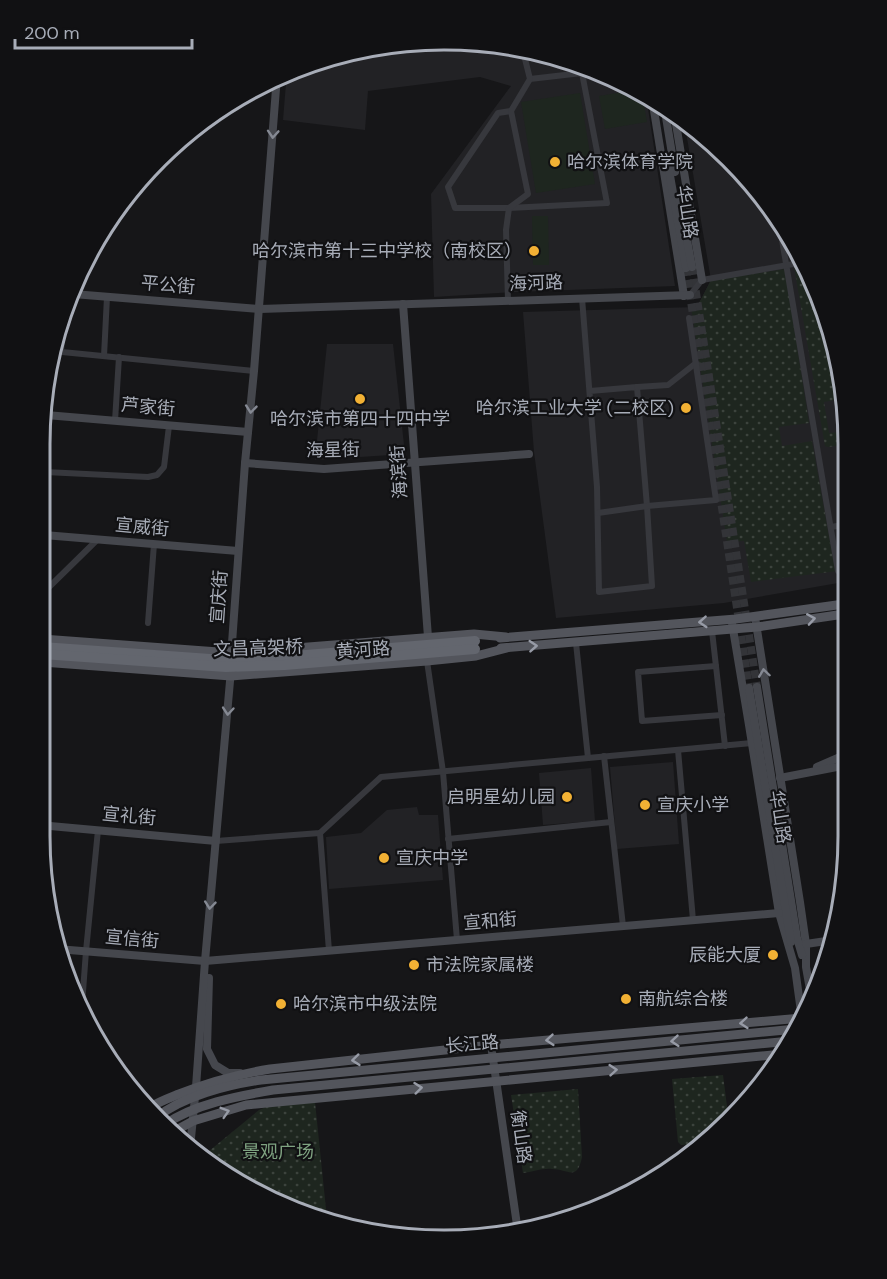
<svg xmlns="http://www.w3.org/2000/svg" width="887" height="1279" font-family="'DM Sans','Noto Sans SC',sans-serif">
	<defs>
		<pattern id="grass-dots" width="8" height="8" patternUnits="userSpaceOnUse" patternTransform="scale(1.5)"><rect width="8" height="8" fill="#1e261f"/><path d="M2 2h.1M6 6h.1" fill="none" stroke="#3c433d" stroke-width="1.8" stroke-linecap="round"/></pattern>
	</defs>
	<rect width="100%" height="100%" fill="#161618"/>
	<g fill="#222225">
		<path d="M444 39 523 47 599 70 646 95 675 286 515 292 434 297 431 194 511 86 480 77 368 91 365 130 283 120 287 71 289 70 365 47Z"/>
		<path d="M684 120 730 158 806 264 840 365 844 582 724 603 556 618 534 452 523 312 697 307 711 280Z"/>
		<path d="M327 344H393L405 454 315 460Z"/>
		<path d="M673 762 679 844 617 849 610 767Z"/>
		<path d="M591 768 595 821 543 825 539 773Z"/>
		<path d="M417 807 419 815H438L443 880 329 889 326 837 361 833 387 810Z"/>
	</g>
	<g fill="url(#grass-dots)">
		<path d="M806 265 840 365 841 399 824 402 829 433 841 432 842 445 828 447 825 446 794 267Z"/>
		<path d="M785 269 809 423 779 427 782 446 812 441 835 570 838 571 751 582 744 541 727 542 691 307H697L711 280Z"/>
		<path d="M723 1075 729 1122 698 1144 681 1145 678 1142 672 1079Z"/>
		<path d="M578 1089 582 1157C577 1182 568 1169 552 1169 543 1168 532 1172 523 1173L511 1095Z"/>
		<path d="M315 1102 327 1219 288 1209 203 1156 259 1110 268 1106Z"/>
	</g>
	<g fill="#1e261f">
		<path d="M635 90 642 93 647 122 605 129 599 96Z"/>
		<path d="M580 93 595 184 536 193 521 102Z"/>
		<path d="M532 216H548L549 265H533Z"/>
	</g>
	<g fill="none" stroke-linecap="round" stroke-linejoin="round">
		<g stroke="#333438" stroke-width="8" stroke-dasharray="8 4" stroke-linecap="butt">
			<path d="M692 267 757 687"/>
			<path d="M686 268 749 688"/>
		</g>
		<g stroke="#37383d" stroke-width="6">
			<path d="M511 111 498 113 448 187 455 208H509L607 203 582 73 530 79"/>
			<path d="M780 228 838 571 844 570"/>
			<path d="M690 295 702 280 805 262"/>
			<path d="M582 298 597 487 599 592 652 586 647 506 637 387 590 391"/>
			<path d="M508 301 506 230 509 208 528 194 511 111 530 79 522 47"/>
			<path d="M52 351 254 371"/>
			<path d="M61 352 63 322"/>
			<path d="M104 356 107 297"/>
			<path d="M637 387 668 385 696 363"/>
			<path d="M115 421 119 357"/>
			<path d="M45 472 148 477 157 475 164 467 169 426"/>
			<path d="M598 513 647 506 716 500 689 318"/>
			<path d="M831 527 843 525"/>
			<path d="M43 593 97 540"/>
			<path d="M148 623 154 544"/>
			<path d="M712 631 725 746"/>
			<path d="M576 643 588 758"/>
			<path d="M427 661 443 772 457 940"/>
			<path d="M716 666 638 672 642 721 722 715"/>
			<path d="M678 750 693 920"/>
			<path d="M604 756 623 926"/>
			<path d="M320 833 329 951"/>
			<path d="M448 839 611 822"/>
			<path d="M216 841 320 833 381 777 752 743"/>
			<path d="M82 1005 86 951 98 830"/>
		</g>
		<g stroke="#45474d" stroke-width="8">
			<path d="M652 98 684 296"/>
			<path d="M664 105 675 172"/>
			<path d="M674 112 702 280"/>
			<path d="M668 164 686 268"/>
			<path d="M679 197 692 267"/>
			<path d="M73 294 260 309 690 295"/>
			<path d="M403 304 428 637"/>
			<path d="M46 415 248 432"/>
			<path d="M245 463 324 469 529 454"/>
			<path d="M44 535 238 551"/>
			<path d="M755 617 800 902 806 944V967L812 1001"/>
			<path d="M732 623 749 725 779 913 795 968 802 1019"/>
			<path d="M231 657 245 463 254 371 277 76"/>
			<path d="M757 687 797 938 802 955"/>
			<path d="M749 688 791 942"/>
			<path d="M817 767 847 754"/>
			<path d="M780 778 847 765"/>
			<path d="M39 825 216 841"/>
			<path d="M806 944 833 940"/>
			<path d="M57 949 205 961 779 913"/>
			<path d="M209 978 207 1049 215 1065 228 1073H240"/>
			<path d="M491 1045 518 1232"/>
			<path d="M190 1148 196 1087 205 961 231 670"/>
		</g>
		<g stroke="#53555c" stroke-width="9">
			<path d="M500 638 736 619 844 604"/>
			<path d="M42 639 232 653 474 634 506 637"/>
			<path d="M501 648 757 627 844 614"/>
			<path d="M42 662 231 676 427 661 476 656 507 648"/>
			<path d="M149 1108C158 1102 169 1098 179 1094 209 1082 239 1074 270 1069L491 1045 802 1018"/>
			<path d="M157 1117C184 1096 227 1085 261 1080L796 1029"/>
			<path d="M164 1125C194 1104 238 1096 273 1090L790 1041"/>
			<path d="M171 1133 193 1121 246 1105 783 1054"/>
		</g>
		<g stroke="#63666e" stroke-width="10">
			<path d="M42 647 224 660 282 657 475 641"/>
			<path d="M42 654 226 667 285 665 475 649"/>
		</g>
	</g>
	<defs><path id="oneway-chevron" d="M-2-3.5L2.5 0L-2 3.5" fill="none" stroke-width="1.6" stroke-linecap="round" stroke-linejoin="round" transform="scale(1.5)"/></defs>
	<g stroke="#858993">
		<use href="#oneway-chevron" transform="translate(273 134) rotate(94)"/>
		<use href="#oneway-chevron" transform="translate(251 409) rotate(96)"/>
		<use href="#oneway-chevron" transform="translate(764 673) rotate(-98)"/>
		<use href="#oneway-chevron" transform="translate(228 711) rotate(95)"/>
		<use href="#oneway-chevron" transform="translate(210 905) rotate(96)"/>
	</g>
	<g stroke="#979ba6">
		<use href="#oneway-chevron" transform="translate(811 619) rotate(-9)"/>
		<use href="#oneway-chevron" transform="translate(703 622) rotate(176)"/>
		<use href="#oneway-chevron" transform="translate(533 646) rotate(-4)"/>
		<use href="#oneway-chevron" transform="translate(744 1023) rotate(175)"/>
		<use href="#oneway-chevron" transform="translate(550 1040) rotate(175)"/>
		<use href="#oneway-chevron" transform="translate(675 1041) rotate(175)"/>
		<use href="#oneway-chevron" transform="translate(356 1060) rotate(174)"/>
		<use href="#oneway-chevron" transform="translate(613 1070) rotate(-5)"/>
		<use href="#oneway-chevron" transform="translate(418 1088) rotate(-6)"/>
		<use href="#oneway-chevron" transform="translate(225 1112) rotate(-17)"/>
	</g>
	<g fill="#f2b134" stroke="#111113" stroke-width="2">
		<circle cx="555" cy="162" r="6"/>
		<circle cx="534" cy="251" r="6"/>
		<circle cx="360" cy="399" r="6"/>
		<circle cx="686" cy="408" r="6"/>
		<circle cx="567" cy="797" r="6"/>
		<circle cx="645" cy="805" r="6"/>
		<circle cx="384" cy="858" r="6"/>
		<circle cx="773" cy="955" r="6"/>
		<circle cx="414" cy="965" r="6"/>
		<circle cx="626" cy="999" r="6"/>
		<circle cx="281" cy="1004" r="6"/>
	</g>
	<g text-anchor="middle" stroke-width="4.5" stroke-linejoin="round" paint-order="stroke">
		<g font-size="18" fill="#a8adb8" stroke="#111113" text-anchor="start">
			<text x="567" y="168">哈尔滨体育学院</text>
			<text x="522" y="257" text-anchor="end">哈尔滨市第十三中学校（南校区）</text>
			<text x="674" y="414" text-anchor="end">哈尔滨工业大学 (二校区)</text>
			<text x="360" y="425" text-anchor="middle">哈尔滨市第四十四中学</text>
			<text x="555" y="803" text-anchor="end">启明星幼儿园</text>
			<text x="657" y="811">宣庆小学</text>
			<text x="396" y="864">宣庆中学</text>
			<text x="761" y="961" text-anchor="end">辰能大厦</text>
			<text x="426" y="971">市法院家属楼</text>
			<text x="638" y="1005">南航综合楼</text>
			<text x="293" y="1010">哈尔滨市中级法院</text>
		</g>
		<g font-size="18" fill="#a8adb8" stroke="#111113">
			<text transform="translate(687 212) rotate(81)" y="6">华山路</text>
			<text transform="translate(536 283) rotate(-2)" y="6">海河路</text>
			<text transform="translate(168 285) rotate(5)" y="6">平公街</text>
			<text transform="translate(148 407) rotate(5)" y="6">芦家街</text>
			<text transform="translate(333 450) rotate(-1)" y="6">海星街</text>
			<text transform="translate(399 472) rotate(-94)" y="6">海滨街</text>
			<text transform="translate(142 527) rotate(5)" y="6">宣威街</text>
			<text transform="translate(219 597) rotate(-86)" y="6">宣庆街</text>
			<text transform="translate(258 648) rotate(-2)" y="6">文昌高架桥</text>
			<text transform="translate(363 650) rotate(-4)" y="6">黄河路</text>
			<text transform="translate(129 816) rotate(5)" y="6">宣礼街</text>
			<text transform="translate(780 817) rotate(81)" y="6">华山路</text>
			<text transform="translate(490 921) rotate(-5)" y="6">宣和街</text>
			<text transform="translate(132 939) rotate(5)" y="6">宣信街</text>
			<text transform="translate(472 1044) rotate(-5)" y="6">长江路</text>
			<text transform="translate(521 1137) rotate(82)" y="6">衡山路</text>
		</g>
		<g font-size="18" fill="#7fa381" stroke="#111113">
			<text x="278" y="1158">景观广场</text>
		</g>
	</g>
	<path d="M0 0H887V1279H0ZM444 50H444A394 394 0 0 1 838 444V836A394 394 0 0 1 444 1230H444A394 394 0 0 1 50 836V444A394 394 0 0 1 444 50Z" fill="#111113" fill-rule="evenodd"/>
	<path fill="none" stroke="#a8adb8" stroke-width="3" d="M444 50H444A394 394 0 0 1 838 444V836A394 394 0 0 1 444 1230H444A394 394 0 0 1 50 836V444A394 394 0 0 1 444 50Z"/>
	<path d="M15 39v9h177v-9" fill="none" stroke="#a8adb8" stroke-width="3"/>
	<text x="24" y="39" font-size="18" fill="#a8adb8" stroke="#111113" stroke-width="4.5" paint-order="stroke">200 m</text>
</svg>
